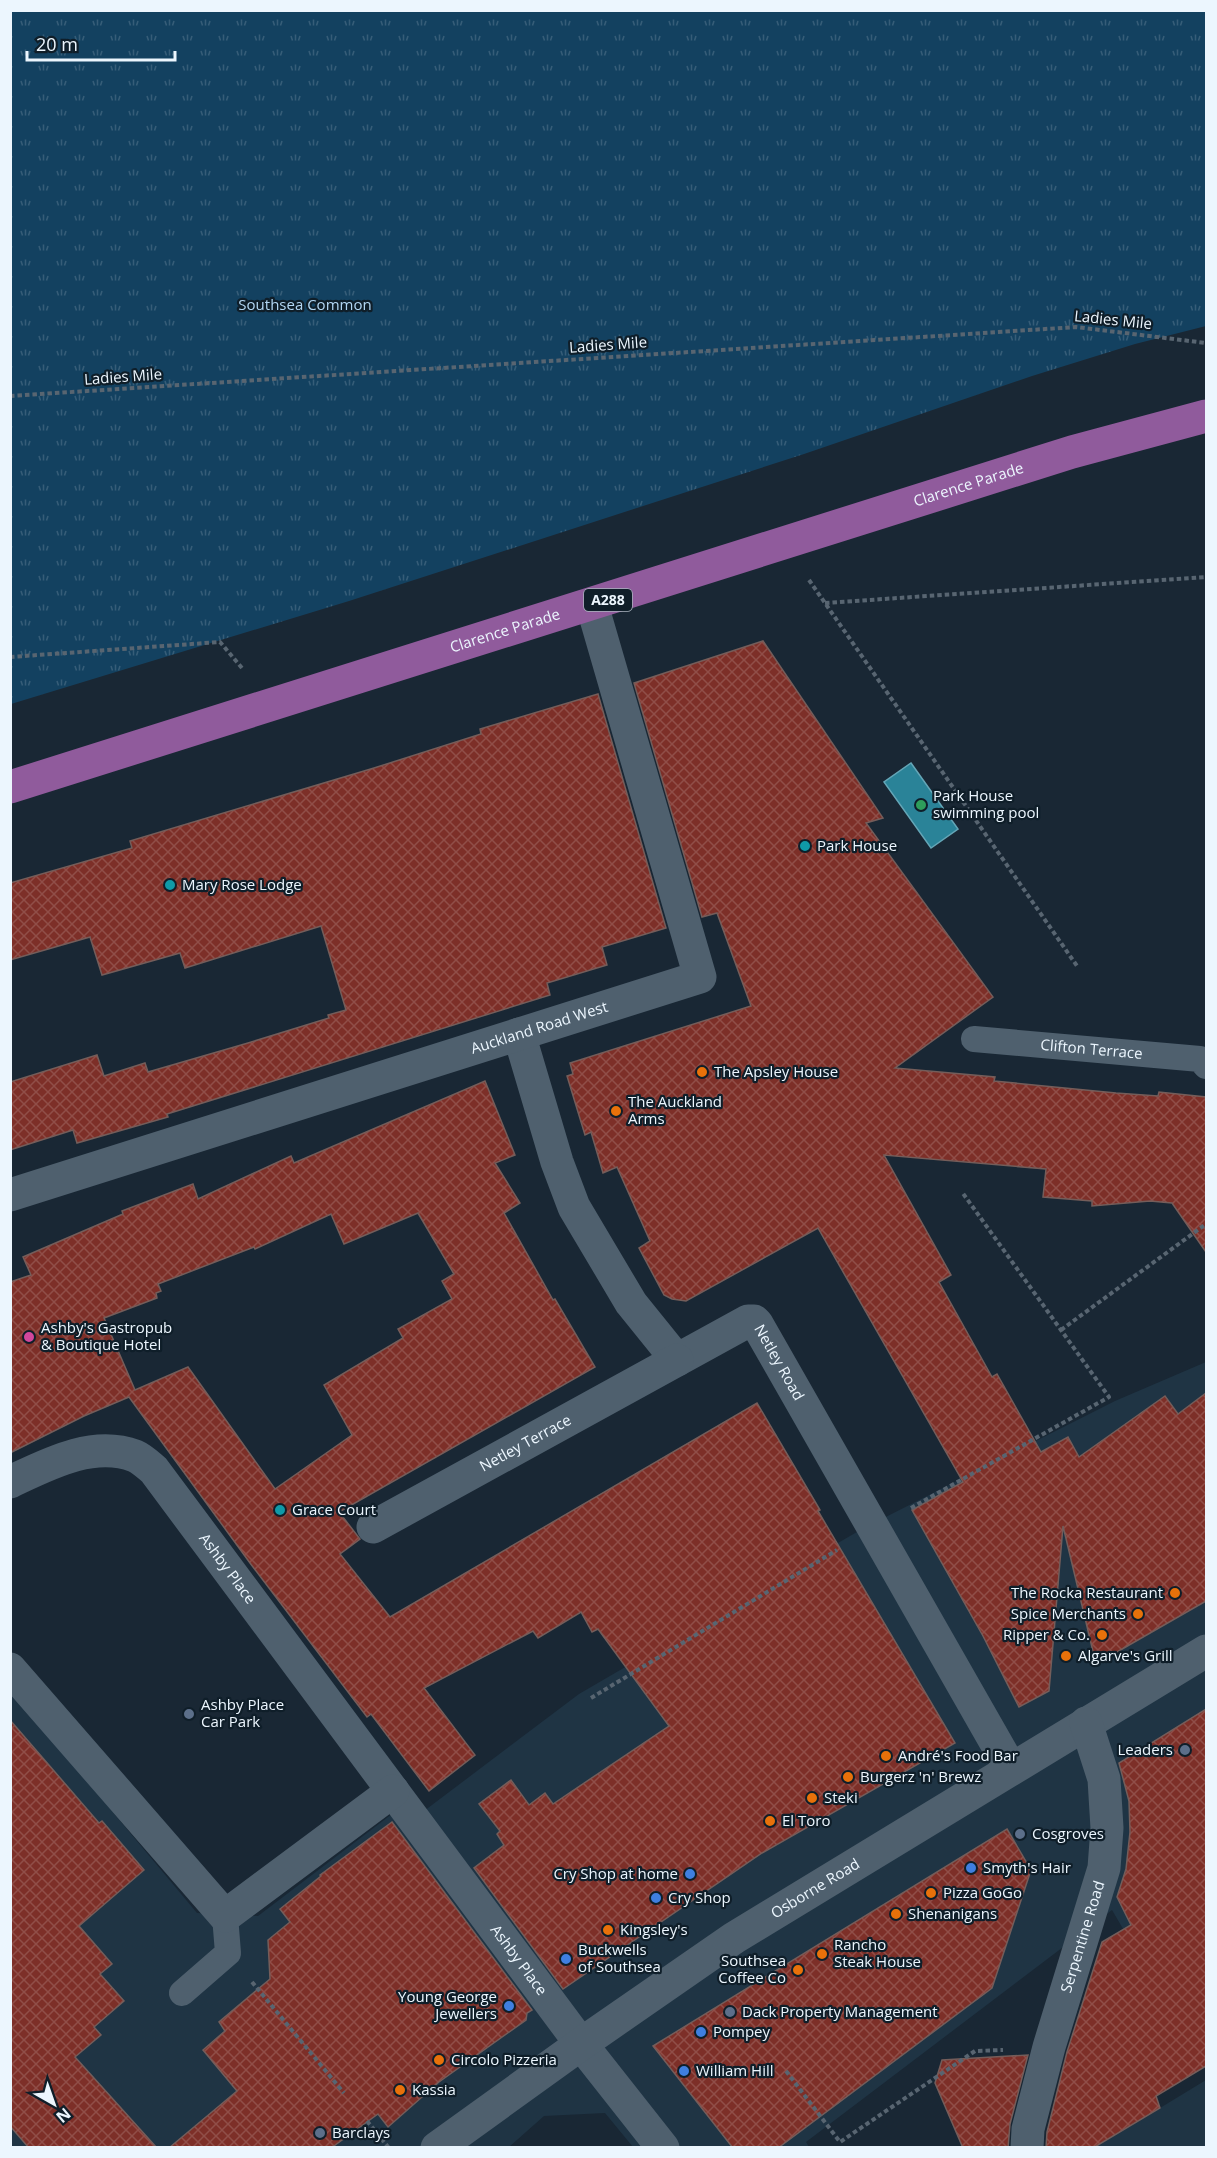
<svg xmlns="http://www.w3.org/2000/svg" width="1217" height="2158" font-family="'Open Sans',sans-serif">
	<defs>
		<pattern id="park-tufts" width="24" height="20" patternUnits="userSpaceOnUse" patternTransform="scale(1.5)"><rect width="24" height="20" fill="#134160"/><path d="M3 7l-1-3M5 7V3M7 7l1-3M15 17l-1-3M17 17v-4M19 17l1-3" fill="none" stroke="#365d78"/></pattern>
		<pattern id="building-cross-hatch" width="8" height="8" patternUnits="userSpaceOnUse" patternTransform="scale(1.5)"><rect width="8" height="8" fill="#7d2f28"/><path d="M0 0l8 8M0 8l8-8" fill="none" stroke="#904e48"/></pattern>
	</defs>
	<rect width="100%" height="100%" fill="#192734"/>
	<g fill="#1f3444">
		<path d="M1206 1362V1897L1129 1939 1112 1910 806 2142 809 2147H633L605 2113 544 2116 509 2147H11L10 1689 197 1913 258 1916 413 1798 424 1811 579 1694 862 1529 1115 1401Z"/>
		<path d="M1206 2080V2147L1093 2148 1160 2108Z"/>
	</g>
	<path fill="url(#park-tufts)" d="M11 10 1206 11V326L1135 344 1032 376 804 454 349 601 11 704Z"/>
	<path fill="#2a8398" stroke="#64a6b7" stroke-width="1.5" d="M911 763 958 829 931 848 884 782Z"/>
	<g fill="url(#building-cross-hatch)" stroke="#745d5a" stroke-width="1.5" fill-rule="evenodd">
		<path d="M763 641 883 818 866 823 993 997 895 1068 995 1077 994 1081 1116 1093 1158 1096 1159 1092 1206 1097V1252L1172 1203 1150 1201 1092 1206V1201L1043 1197 1046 1169 884 1155 951 1275 939 1282 992 1377 997 1374 1041 1452 1068 1437 1079 1457 1165 1396 1178 1414 1206 1393V1601L1096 1664 1063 1526 1049 1691 1019 1707 983 1636 912 1510 963 1482 818 1228 686 1301 672 1299 664 1295 639 1248 650 1241 617 1167 603 1173 591 1132 585 1135 567 1076 573 1074 570 1063 751 1006 717 913 702 917 634 683Z"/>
		<path d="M598 694 666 928 602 947 607 965 547 983 550 995 167 1114 168 1117 77 1143 73 1130 10 1150V1082L97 1055 104 1076 145 1063 148 1072 248 1043 329 1018 328 1015 346 1010 321 926 185 968 180 953 102 975 90 937 10 960V883L132 848 130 841 374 768 481 734 480 729Z"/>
		<path d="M485 1081 515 1155 495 1163 520 1203 504 1213 553 1300 555 1299 595 1367 339 1512 360 1539 340 1554 390 1617 757 1403 820 1510 818 1511 955 1743 762 1853 563 1989 474 1868 504 1845 497 1834 500 1831 479 1804 511 1780 529 1805 545 1793 553 1804 669 1726 598 1629 592 1632 581 1612 538 1638 533 1631 424 1688 475 1755 429 1791 371 1714 367 1717 250 1563 129 1397 84 1416 10 1453V1282L31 1275 23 1257 123 1214 122 1211 193 1184 198 1199 291 1156 294 1163ZM418 1213 454 1274 442 1281 452 1299 398 1329 403 1338 324 1385 352 1435 275 1489 188 1367 135 1390 104 1318 157 1298 156 1293 161 1291 158 1284 254 1247 255 1249 331 1214 344 1244Z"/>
		<path d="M1206 1709V2066L1156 2096 1160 2108 1093 2148H1046L1047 2132 1067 2052 1102 1942 1131 1925 1117 1897 1126 1869 1130 1832 1129 1801 1119 1763Z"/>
		<path d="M10 1720 99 1823 102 1821 144 1870 79 1926 112 1964 100 1974 124 2001 94 2027 101 2035 75 2057 157 2148H29L10 2126Z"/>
		<path d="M392 1822 532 2010 527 2013 526 2020 439 2082 388 2127 378 2114 331 2148H169L237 2091 203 2050 225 2031 219 2022 270 1979 268 1940 290 1922 280 1909 321 1876 320 1875Z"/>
		<path d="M1007 1829 1031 1870 992 1988 778 2148H733L653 2046Z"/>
		<path d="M1028 2055 1010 2124 1008 2148H963L935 2083 942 2060Z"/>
	</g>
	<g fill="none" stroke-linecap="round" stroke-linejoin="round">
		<g stroke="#586571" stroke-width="4" stroke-dasharray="4.5 3" stroke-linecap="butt">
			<path d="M10 396 1076 327 1206 343"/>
			<path d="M809 580 1077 966"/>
			<path d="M825 603 1206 577"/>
			<path d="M10 657 220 642 242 668"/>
			<path d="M1061 1330 1206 1224"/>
			<path d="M911 1508 1109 1397 962 1192"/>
			<path d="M591 1698 837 1550"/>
			<path d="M252 1982 344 2093"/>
			<path d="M786 2071 840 2142 975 2051 1003 2050"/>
			<path d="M367 2121 389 2148"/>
		</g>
		<g stroke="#4f606e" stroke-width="26">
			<path id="s1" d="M974 1039 1200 1059 1206 1066"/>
			<path d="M182 1993 228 1953 225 1916"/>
		</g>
		<g stroke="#4f606e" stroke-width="33">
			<path id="s2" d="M519 1034 557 1162 574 1207 631 1303 677 1360 748 1321H754L757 1324 1011 1769"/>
			<path id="s3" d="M10 1195 700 977 592 605"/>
			<path id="s4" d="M10 1482C48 1464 93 1440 135 1456 142 1459 148 1465 154 1470L581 2044 663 2148"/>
			<path id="s5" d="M373 1527 677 1360"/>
			<path d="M10 1669 225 1916 393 1791"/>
			<path id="s6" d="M437 2148 581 2044 734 1938 1206 1651"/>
			<path id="s7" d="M1027 2148 1028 2129 1049 2047 1104 1868 1107 1828 1104 1779 1086 1723"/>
		</g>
		<path stroke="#905b9c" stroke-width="33" id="s8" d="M10 787 1072 452 1206 416"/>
	</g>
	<circle fill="#2e9e5b" stroke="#0f1e29" stroke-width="2" cx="921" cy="805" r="6"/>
	<g fill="#0f9aa8" stroke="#0f1e29" stroke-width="2">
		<circle cx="805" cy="846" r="6"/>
		<circle cx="170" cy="885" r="6"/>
		<circle cx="280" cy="1510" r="6"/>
	</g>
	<g fill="#e8710a" stroke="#0f1e29" stroke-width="2">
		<circle cx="702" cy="1072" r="6"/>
		<circle cx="616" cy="1111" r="6"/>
		<circle cx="1175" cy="1593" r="6"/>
		<circle cx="1138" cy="1614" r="6"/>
		<circle cx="1102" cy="1635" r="6"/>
		<circle cx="1066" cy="1656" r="6"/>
		<circle cx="886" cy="1756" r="6"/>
		<circle cx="848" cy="1777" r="6"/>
		<circle cx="812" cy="1798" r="6"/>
		<circle cx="770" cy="1821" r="6"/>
		<circle cx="931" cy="1893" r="6"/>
		<circle cx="896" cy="1914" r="6"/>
		<circle cx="608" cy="1930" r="6"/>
		<circle cx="822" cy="1954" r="6"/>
		<circle cx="798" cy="1970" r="6"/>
		<circle cx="439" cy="2060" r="6"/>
		<circle cx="400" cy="2090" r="6"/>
	</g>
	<circle fill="#d1479c" stroke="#0f1e29" stroke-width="2" cx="29" cy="1337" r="6"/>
	<g fill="#5c6f8a" stroke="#0f1e29" stroke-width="2">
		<circle cx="189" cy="1714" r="6"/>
		<circle cx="1185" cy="1750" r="6"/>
		<circle cx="1020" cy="1834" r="6"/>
		<circle cx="730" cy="2012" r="6"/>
		<circle cx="320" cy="2133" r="6"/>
	</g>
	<g fill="#3f7fe0" stroke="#0f1e29" stroke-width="2">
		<circle cx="971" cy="1868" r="6"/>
		<circle cx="690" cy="1874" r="6"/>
		<circle cx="656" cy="1898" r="6"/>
		<circle cx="566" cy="1959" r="6"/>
		<circle cx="509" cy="2006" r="6"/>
		<circle cx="701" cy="2032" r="6"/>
		<circle cx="684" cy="2071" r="6"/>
	</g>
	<g text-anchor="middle" stroke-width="4.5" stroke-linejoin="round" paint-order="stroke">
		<rect fill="#0f1e29" stroke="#aab5be" stroke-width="1.5" x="584" y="589" width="48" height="22" rx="4.5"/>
		<g font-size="14" font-weight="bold" fill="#ecf6fe">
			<text x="608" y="605">A288</text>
		</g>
		<g font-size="15" fill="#b2d6f3" stroke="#0f1e29">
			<text x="305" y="310">Southsea Common</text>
		</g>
		<g font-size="15" fill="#ecf6fe" stroke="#0f1e29">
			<text transform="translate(1113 320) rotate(6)" y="5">Ladies Mile</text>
			<text transform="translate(608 345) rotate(-4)" y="5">Ladies Mile</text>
			<text transform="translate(123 377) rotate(-4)" y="5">Ladies Mile</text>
			<text dy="5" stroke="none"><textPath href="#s8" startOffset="1005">Clarence Parade</textPath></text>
			<text dy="5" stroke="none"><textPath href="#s8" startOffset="519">Clarence Parade</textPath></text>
			<text dy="5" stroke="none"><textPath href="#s3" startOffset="555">Auckland Road West</textPath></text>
			<text dy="5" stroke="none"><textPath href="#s1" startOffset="118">Clifton Terrace</textPath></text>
			<text dy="5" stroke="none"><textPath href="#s2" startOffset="502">Netley Road</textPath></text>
			<text dy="5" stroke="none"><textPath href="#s5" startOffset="174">Netley Terrace</textPath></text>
			<text dy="5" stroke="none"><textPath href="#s4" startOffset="278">Ashby Place</textPath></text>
			<text dy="5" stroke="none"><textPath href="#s6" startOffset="459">Osborne Road</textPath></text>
			<text dy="5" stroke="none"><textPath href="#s7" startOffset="219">Serpentine Road</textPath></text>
			<text dy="5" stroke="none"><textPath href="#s4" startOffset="766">Ashby Place</textPath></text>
		</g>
		<g font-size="15" fill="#ecf6fe" stroke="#0f1e29" text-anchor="start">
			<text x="933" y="801">Park House<tspan x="933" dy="17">swimming pool</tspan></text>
			<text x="817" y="851">Park House</text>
			<text x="182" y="890">Mary Rose Lodge</text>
			<text x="714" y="1077">The Apsley House</text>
			<text x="628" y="1107">The Auckland<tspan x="628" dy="17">Arms</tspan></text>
			<text x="41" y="1333">Ashby's Gastropub<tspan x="41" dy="17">&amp; Boutique Hotel</tspan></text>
			<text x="292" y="1515">Grace Court</text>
			<text x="1163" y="1598" text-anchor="end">The Rocka Restaurant</text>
			<text x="1126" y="1619" text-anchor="end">Spice Merchants</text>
			<text x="1090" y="1640" text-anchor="end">Ripper &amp; Co.</text>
			<text x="1078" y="1661">Algarve's Grill</text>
			<text x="201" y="1710">Ashby Place<tspan x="201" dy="17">Car Park</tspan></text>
			<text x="1173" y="1755" text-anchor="end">Leaders</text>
			<text x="898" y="1761">André's Food Bar</text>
			<text x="860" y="1782">Burgerz 'n' Brewz</text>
			<text x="824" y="1803">Steki</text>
			<text x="782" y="1826">El Toro</text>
			<text x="1032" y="1839">Cosgroves</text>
			<text x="983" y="1873">Smyth's Hair</text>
			<text x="678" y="1879" text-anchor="end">Cry Shop at home</text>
			<text x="943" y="1898">Pizza GoGo</text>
			<text x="668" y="1903">Cry Shop</text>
			<text x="908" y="1919">Shenanigans</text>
			<text x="620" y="1935">Kingsley's</text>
			<text x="834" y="1950">Rancho<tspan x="834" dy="17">Steak House</tspan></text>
			<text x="578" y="1955">Buckwells<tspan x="578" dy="17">of Southsea</tspan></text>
			<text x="786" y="1966" text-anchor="end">Southsea<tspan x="786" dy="17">Coffee Co</tspan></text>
			<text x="497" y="2002" text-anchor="end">Young George<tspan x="497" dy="17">Jewellers</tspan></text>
			<text x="742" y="2017">Dack Property Management</text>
			<text x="713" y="2037">Pompey</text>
			<text x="451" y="2065">Circolo Pizzeria</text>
			<text x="696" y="2076">William Hill</text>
			<text x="412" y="2095">Kassia</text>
			<text x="332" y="2138">Barclays</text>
		</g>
	</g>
	<rect width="1217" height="2158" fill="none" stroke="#ecf6fe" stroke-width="24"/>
	<g transform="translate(54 2104) rotate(140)" stroke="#0f1e29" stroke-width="4.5" paint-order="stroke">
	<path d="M0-4.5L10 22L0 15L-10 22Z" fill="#ecf6fe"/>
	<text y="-9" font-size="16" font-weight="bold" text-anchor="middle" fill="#ecf6fe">N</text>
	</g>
	<path d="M27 51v9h148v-9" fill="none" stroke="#ecf6fe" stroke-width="3"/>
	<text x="36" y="51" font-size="18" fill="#ecf6fe" stroke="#0f1e29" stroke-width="4.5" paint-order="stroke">20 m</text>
</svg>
